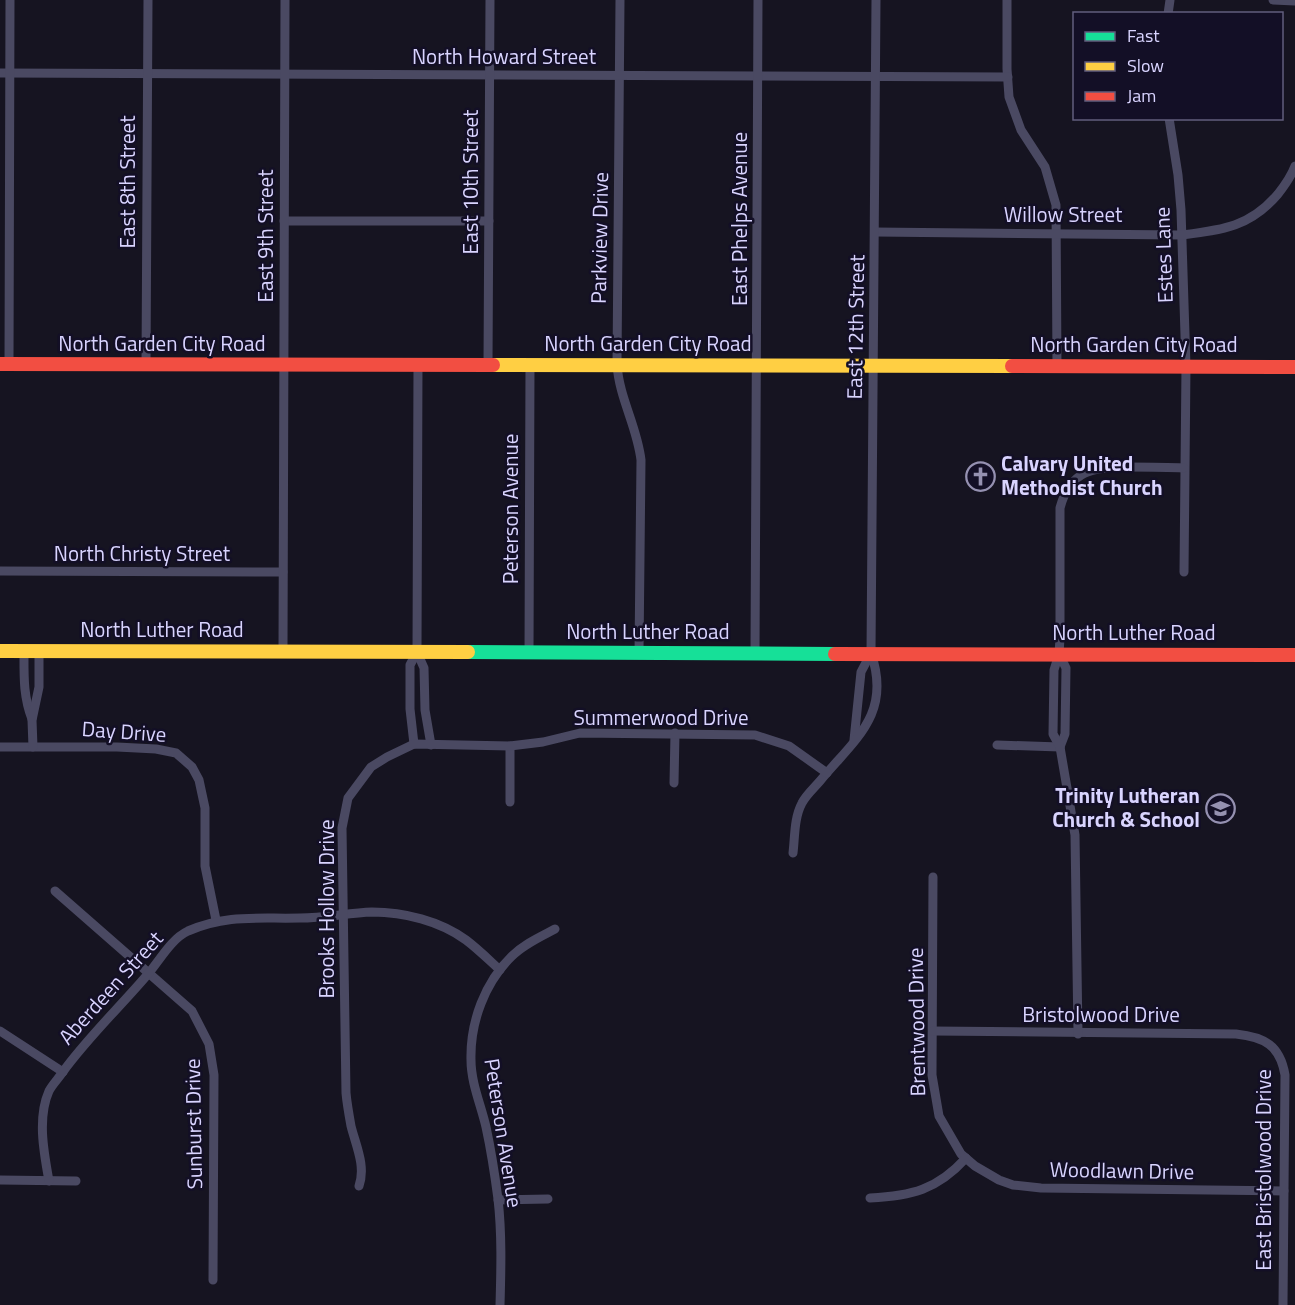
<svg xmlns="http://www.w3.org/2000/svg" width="1295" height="1305" font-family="'Titillium Web',sans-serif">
	<rect width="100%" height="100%" fill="#161421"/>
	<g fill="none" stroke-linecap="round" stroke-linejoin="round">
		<g stroke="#4a4962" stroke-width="9">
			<path d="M620 0 617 364C619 398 637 426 641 460L639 653"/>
			<path d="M1007 0V69L1009 97 1021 130 1045 167 1056 205 1057 366"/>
			<path d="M1273 0 1295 1"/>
			<path d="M1168 14 1170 0"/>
			<path d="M0 73 1008 77"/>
			<path d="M1169 118 1178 175 1181 210 1186 366 1184 572"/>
			<path d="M284 221H489"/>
			<path d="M875 232 1182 235C1222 230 1250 227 1278 194 1285 185 1291 177 1295 166"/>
			<path d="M146 364 148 0"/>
			<path d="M418 364 417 652 424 668 425 710 431 745"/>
			<path d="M488 364 490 0"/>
			<path d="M9 365 10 0"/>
			<path d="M0 571 283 572"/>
			<path d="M24 651C24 675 23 696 32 719"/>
			<path d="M283 652 285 0"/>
			<path d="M529 653 530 365"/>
			<path d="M755 653 758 0"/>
			<path d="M1059 654 1066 668 1065 734 1060 747"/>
			<path d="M854 740 861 672 871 653"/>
			<path d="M414 744 410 709V665L417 652"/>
			<path d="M997 745 1060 747"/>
			<path d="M510 746V802"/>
			<path d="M0 747H117L156 749 176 753 192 767 199 780 205 808V866L216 920"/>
			<path d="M33 747 32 720 39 687V651"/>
			<path d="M674 783 675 733"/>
			<path d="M793 853C795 836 794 818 802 803 806 795 814 788 820 781 855 739 892 714 871 653L876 0"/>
			<path d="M933 877 932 1075 939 1116 961 1154 975 1166 999 1180 1013 1185 1041 1188 1284 1191"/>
			<path d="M55 891 192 1011 209 1044 214 1075 213 1280"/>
			<path d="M0 1031 63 1072"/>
			<path d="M933 1031 1236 1034C1264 1037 1280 1045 1285 1075L1283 1305"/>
			<path d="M1078 1034 1075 835 1060 747 1053 734 1054 670 1059 654 1060 638V508C1070 470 1093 467 1128 467 1147 467 1165 467 1184 468"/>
			<path d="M0 1180 76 1181"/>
			<path d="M49 1181C44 1153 37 1118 49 1091 52 1085 58 1079 62 1073 88 1037 120 1007 148 974 160 960 171 939 188 931 227 914 258 919 300 918 324 918 348 913 372 912 404 912 440 921 466 940 478 949 489 960 500 970"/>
			<path d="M359 1186C366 1166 356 1146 351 1126 349 1115 347 1104 346 1093L342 828 348 798 371 767 387 757 414 744 510 746 543 742 580 733 755 735 789 746 827 773"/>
			<path d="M870 1198C911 1196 937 1190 966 1158"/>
			<path d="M498 1200 548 1199"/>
			<path d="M500 1305C501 1270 502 1234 498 1199 495 1176 491 1150 486 1127 481 1105 471 1083 471 1060 470 1022 485 982 512 956 524 944 540 937 555 929"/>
		</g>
		<path stroke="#16e098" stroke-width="14" d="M468 652 835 654"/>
		<g stroke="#ffcf43" stroke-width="14">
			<path d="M493 365 1012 366"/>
			<path d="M0 651 468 652"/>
		</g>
		<g stroke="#f24e42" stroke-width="14">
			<path d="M0 364 493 365"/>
			<path d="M1012 366 1295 367"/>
			<path d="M835 654 1295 655"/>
		</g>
	</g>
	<defs>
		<symbol id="church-ring" viewBox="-11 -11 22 22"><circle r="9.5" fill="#130f26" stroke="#9591b1" stroke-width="1.5"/><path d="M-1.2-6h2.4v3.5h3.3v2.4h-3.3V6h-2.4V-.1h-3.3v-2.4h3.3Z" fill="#9591b1"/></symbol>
		<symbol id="school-ring" viewBox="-11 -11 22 22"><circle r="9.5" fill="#130f26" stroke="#9591b1" stroke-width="1.5"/><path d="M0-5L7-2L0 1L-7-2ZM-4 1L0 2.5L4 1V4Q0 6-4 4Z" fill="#9591b1"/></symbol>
	</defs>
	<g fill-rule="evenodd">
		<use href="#church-ring" x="964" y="460" width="33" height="33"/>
		<use href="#school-ring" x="1204" y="792" width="33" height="33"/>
	</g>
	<g text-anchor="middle" stroke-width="5" stroke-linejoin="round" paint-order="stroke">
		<g font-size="21" fill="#d9d4ff" stroke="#130f26">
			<text x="504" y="64">North Howard Street</text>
			<text transform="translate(128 182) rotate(-90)" y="7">East 8th Street</text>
			<text transform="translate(471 182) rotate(-90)" y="7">East 10th Street</text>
			<text x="1063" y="222">Willow Street</text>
			<text transform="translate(740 219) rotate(-90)" y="7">East Phelps Avenue</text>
			<text transform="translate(266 236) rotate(-90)" y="7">East 9th Street</text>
			<text transform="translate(600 238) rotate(-89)" y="7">Parkview Drive</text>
			<text transform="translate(1164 255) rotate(-92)" y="7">Estes Lane</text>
			<text transform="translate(856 327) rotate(-89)" y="7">East 12th Street</text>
			<text x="162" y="351">North Garden City Road</text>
			<text x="648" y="351">North Garden City Road</text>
			<text x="1134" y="352">North Garden City Road</text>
			<text transform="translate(511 509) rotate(-90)" y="7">Peterson Avenue</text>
			<text x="142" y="561">North Christy Street</text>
			<text x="162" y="637">North Luther Road</text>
			<text x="648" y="639">North Luther Road</text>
			<text x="1134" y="640">North Luther Road</text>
			<text x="661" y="725">Summerwood Drive</text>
			<text transform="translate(124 732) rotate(4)" y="7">Day Drive</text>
			<text transform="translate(327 909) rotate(-90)" y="7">Brooks Hollow Drive</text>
			<text transform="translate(111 988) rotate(-48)" y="7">Aberdeen Street</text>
			<text x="1101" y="1022">Bristolwood Drive</text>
			<text transform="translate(917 1022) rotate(-91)" y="7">Brentwood Drive</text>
			<text transform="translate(194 1124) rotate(-91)" y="7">Sunburst Drive</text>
			<text transform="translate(503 1133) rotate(81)" y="7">Peterson Avenue</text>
			<text transform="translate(1264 1170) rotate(-90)" y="7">East Bristolwood Drive</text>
			<text transform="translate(1122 1171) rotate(1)" y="7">Woodlawn Drive</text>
		</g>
		<g font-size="21" font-weight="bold" fill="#d9d4ff" stroke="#130f26" text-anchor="start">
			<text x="1001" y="471">Calvary United<tspan x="1001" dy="24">Methodist Church</tspan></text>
			<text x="1200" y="803" text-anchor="end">Trinity Lutheran<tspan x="1200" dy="24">Church &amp; School</tspan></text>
		</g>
	</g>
	<rect x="1073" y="12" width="210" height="108" fill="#130f26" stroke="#625e7d" stroke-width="1.5"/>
	<rect x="1085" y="32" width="30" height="9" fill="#16e098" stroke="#625e7d" stroke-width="1.5"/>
	<text x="1127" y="42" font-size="18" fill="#d9d4ff">Fast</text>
	<rect x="1085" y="62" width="30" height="9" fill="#ffcf43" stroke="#625e7d" stroke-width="1.5"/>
	<text x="1127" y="72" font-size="18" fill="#d9d4ff">Slow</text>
	<rect x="1085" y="92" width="30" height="9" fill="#f24e42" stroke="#625e7d" stroke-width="1.5"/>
	<text x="1127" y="102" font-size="18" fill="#d9d4ff">Jam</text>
</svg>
